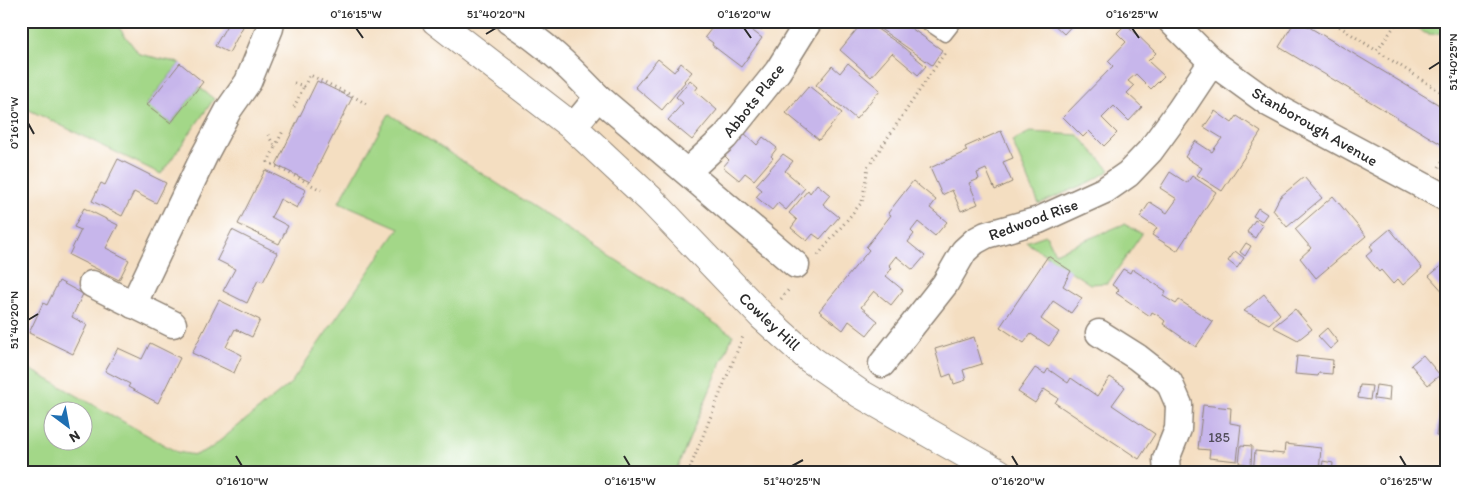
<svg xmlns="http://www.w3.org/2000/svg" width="1467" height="494" font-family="Itim,sans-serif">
	<rect width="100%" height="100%" fill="#fff"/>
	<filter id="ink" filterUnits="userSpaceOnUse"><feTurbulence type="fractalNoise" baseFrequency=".02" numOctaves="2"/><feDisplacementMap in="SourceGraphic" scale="10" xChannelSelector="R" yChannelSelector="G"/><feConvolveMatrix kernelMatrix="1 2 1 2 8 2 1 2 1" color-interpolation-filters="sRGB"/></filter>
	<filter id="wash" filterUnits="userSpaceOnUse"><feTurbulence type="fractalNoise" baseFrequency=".0096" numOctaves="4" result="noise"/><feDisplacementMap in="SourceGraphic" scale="20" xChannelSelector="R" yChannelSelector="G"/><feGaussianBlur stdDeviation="1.12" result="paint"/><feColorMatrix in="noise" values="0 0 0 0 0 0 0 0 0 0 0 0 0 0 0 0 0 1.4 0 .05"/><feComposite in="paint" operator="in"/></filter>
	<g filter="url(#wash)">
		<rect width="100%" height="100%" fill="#f4dec1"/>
		<g fill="#a3d788" stroke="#67815a" fill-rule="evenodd">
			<path d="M21 21H114L139 54 180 63 147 104 171 123 199 87 214 99 161 174 21 106Z"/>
			<path d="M1411 21H1446V29C1434 39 1419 34 1411 21Z"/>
			<path d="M389 114 733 335 675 473H21V364L177 452 195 455 211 448 291 383 399 228 339 202ZM52 412H82V442H52Z"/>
			<path d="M1030 132 1078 135 1110 170 1094 180 1039 204 1012 141Z"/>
			<path d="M1124 224 1142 234 1108 283 1090 284 1026 242 1046 235 1055 253Z"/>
		</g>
		<g id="blocks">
			<g fill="#c7b6eb">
				<path d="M224 21H246L229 53 215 46 227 25 223 23Z"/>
				<path d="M648 21H662L658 28Z"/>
				<path d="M717 21H740L762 38 741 67 712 45 713 43 705 37Z"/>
				<path d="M748 21H767L761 30Z"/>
				<path d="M869 21H901L942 50 932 65Z"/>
				<path d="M1050 21H1076L1064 34Z"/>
				<path d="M1269 21H1283L1279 28Z"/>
				<path d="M1295 21H1299L1446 109V147L1279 47Z"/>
				<path d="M867 22 899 44 926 66 918 75 892 53 871 77 840 50 862 23 865 25Z"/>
				<path d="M1126 24 1156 53 1148 61 1164 76 1151 89 1136 74 1128 81 1134 86 1127 93 1142 107 1129 121 1114 106 1102 118 1117 133 1104 146 1089 131 1083 137 1063 117 1113 66 1108 61 1126 42 1117 33Z"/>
				<path d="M658 59 674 72 681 63 692 72 684 81 685 82 662 110 635 87Z"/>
				<path d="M180 63 203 82 171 123 147 105Z"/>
				<path d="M848 63 880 90 856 119 816 85 832 66 840 73Z"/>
				<path d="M690 80 698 87 695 91 717 110 692 140 668 120 683 103 676 97Z"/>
				<path d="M317 81 352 98 310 182 276 165Z"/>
				<path d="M809 86 842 113 819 140 786 113Z"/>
				<path d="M1215 111 1232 123 1237 116 1261 132 1222 191 1197 175 1202 168 1185 157 1195 141 1212 152 1222 138 1204 127Z"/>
				<path d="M742 131 757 145 763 137 777 148 771 156 773 158 754 180 745 173 739 180 723 167 729 160 723 154Z"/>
				<path d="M1001 131 1013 158 1003 162 1012 182 995 190 986 169 977 173 979 179 969 183 978 204 961 211 952 190 942 195 930 168 967 151 965 147Z"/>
				<path d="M783 154 793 161 785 171 805 188 786 210 778 203 772 210 756 197 762 190 756 185Z"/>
				<path d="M118 159 166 183 156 203 134 192 122 216 92 201 101 183 105 185Z"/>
				<path d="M265 170 306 190 297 208 280 199 276 208 271 217 288 226 279 244 238 224Z"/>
				<path d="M1170 172 1187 183 1192 176 1216 192 1177 251 1152 235 1157 228 1140 217 1150 202 1167 213 1177 199 1160 188Z"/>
				<path d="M1304 177 1322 198 1287 227 1273 210 1280 197Z"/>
				<path d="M913 181 936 200 930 208 947 222 935 236 918 222 911 231 914 234 908 242 925 256 913 270 896 256 889 265 892 268 886 276 903 290 891 305 874 291 861 307 878 321 867 335 849 321 843 330 819 311 869 250 866 247 891 215 888 213Z"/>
				<path d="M817 184 830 195 823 204 839 217 820 239 813 234 807 241 791 228 797 220 789 213 808 190 810 193Z"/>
				<path d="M1333 196 1366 236 1316 278 1300 258 1311 248 1295 229Z"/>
				<path d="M84 208 118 225 106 248 129 260 119 280 69 255 81 230 74 227Z"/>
				<path d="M1258 208 1267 214 1262 221 1253 216Z"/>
				<path d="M1255 220 1263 225 1255 238 1247 232Z"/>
				<path d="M1390 229 1422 268 1403 285 1398 279 1393 284 1381 270 1379 272 1366 256 1373 250 1370 246Z"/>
				<path d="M232 230 278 253 263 282 258 280 247 303 223 291 235 269 217 260Z"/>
				<path d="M1246 243 1251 246 1245 256 1240 252Z"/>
				<path d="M1235 251 1244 258 1237 268 1228 261Z"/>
				<path d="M1048 256 1071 271 1063 286 1082 298 1071 313 1053 301 1041 319 1059 332 1049 346 1031 334 1024 343 1000 327Z"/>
				<path d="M1446 262V295L1429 276Z"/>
				<path d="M1123 269 1130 273 1132 269 1166 291 1163 296 1176 304 1179 300 1213 322 1196 347 1163 324 1165 321 1159 316 1152 312 1150 316 1116 293 1119 290 1112 285Z"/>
				<path d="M59 281 83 294 72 317 87 325 73 354 29 333 43 303 47 305Z"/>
				<path d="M1264 294 1280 314 1269 324 1244 311Z"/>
				<path d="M219 300 260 320 252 337 235 329 226 347 242 355 234 373 192 353Z"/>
				<path d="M1295 309 1312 329 1298 340 1273 327Z"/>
				<path d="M1327 328 1338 342 1330 349 1318 336Z"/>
				<path d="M974 337 982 364 963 370 966 380 954 384 951 374 943 377 935 349Z"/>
				<path d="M150 343 180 358 158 403 128 387 130 384 105 371 118 348 142 359Z"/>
				<path d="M1423 355 1440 375 1428 385 1411 365Z"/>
				<path d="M1297 356 1333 360 1332 374 1319 373 1318 376 1295 374Z"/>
				<path d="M1035 368 1045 374 1048 369 1068 383 1071 378 1097 396 1110 377 1125 387 1112 405 1155 434 1139 459 1055 403 1058 398 1044 389 1035 403 1018 392Z"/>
				<path d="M1360 385 1372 386 1370 400 1358 398Z"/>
				<path d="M1376 385 1390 387 1389 401 1374 399Z"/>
				<path d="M1203 405 1231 408 1230 423 1241 425 1237 461 1209 458 1210 450 1198 449Z"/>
				<path d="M1439 412 1446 413V437L1436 436Z"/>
				<path d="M1285 444 1321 448 1319 473H1253L1255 451 1284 454Z"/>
				<path d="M1241 445 1252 446 1251 465 1239 463Z"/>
				<path d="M1323 461 1333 463 1332 473H1321Z"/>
			</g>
		</g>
	</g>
	<g filter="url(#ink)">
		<use href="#blocks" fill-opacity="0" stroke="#908476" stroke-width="1"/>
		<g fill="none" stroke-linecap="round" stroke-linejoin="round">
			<defs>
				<path id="lane" d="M924 21 945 35 956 21"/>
				<g id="street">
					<path d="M509 21C544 42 570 68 598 97L573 127"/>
					<path d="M1171 21 1212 62 1270 104 1446 198"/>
					<path d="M598 97 796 265"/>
					<path d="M687 172 725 137 778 71 809 21"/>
					<path d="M92 284 173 324"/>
					<path d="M133 305 205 154 229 109 248 82 270 28 271 21"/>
					<path d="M1099 333 1137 357 1169 382 1179 405 1178 429 1166 459 1167 473"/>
					<path d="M882 364 945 284 964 251 975 241 986 235 1039 220 1105 190 1128 174 1150 151 1180 110 1212 62"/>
				</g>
				<path id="secondary" d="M436 21 573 127 651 200 762 316 810 359 859 393 999 473"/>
			</defs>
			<use href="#lane" stroke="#908476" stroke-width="15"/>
			<use href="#street" stroke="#908476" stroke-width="29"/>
			<use href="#secondary" stroke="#908476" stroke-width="30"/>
			<g stroke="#908476" stroke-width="3" stroke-dasharray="1 4" stroke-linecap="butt">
				<path d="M1331 21 1377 51"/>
				<path d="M1398 21 1377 51 1446 95"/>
				<path d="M294 83 304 86 310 75 351 95 368 105"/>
				<path d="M294 107 304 86"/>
				<path d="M268 135 275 147 268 162 321 190"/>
				<path d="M275 147 283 131"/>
				<path d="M1439 167 1446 155"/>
				<path d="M818 255 862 202 868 167 944 54V51"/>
				<path d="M781 299 790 288"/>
				<path d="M688 473 744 334"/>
			</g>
			<use href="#lane" stroke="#fff" stroke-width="12"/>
			<use href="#street" stroke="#fff" stroke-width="26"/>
			<use href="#secondary" stroke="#fff" stroke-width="28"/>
		</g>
	</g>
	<path fill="none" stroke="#2b2b2b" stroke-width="2" d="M356 28 363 38M744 28 751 38M1132 28 1139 38M486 34 496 28M1429 69 1440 62M28 123 34 134M28 320 38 314M236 456 242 466M624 456 630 466M1012 456 1018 466M1400 456 1406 466M792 466 803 460"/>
	<g text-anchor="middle" stroke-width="5" stroke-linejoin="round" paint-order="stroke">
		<g font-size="14" fill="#524e5b">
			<text x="1219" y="442">185</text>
		</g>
		<g font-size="16" fill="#2b2b2b" stroke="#fff">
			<text transform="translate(753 100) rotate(-52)" y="6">Abbots Place</text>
			<text transform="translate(1315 126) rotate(30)" y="6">Stanborough Avenue</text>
			<text transform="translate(1033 219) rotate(-20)" y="6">Redwood Rise</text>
			<text transform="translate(770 321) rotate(43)" y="6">Cowley Hill</text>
		</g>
	</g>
	<rect width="1467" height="494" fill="none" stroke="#fff" stroke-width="55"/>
	<g transform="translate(68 426) rotate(148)"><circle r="24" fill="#ffffff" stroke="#aaaaaa"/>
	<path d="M0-4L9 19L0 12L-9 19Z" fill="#1f6fb2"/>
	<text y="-8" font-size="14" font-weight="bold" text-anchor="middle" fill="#2b2b2b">N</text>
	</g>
	<rect x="28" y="28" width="1412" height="438" fill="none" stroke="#2b2b2b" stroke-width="2"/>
	<g font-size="12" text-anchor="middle" fill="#2b2b2b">
		<text x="356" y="18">0°16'15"W</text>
		<text x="496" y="18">51°40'20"N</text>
		<text x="744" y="18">0°16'20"W</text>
		<text x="1132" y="18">0°16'25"W</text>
		<text transform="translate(1453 62) rotate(-90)" y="4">51°40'25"N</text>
		<text transform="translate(14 123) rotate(-90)" y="4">0°16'10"W</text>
		<text transform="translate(14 320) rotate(-90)" y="4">51°40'20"N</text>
		<text x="242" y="485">0°16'10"W</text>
		<text x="630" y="485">0°16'15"W</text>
		<text x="792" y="485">51°40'25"N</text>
		<text x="1018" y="485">0°16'20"W</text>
		<text x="1406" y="485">0°16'25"W</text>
	</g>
</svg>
